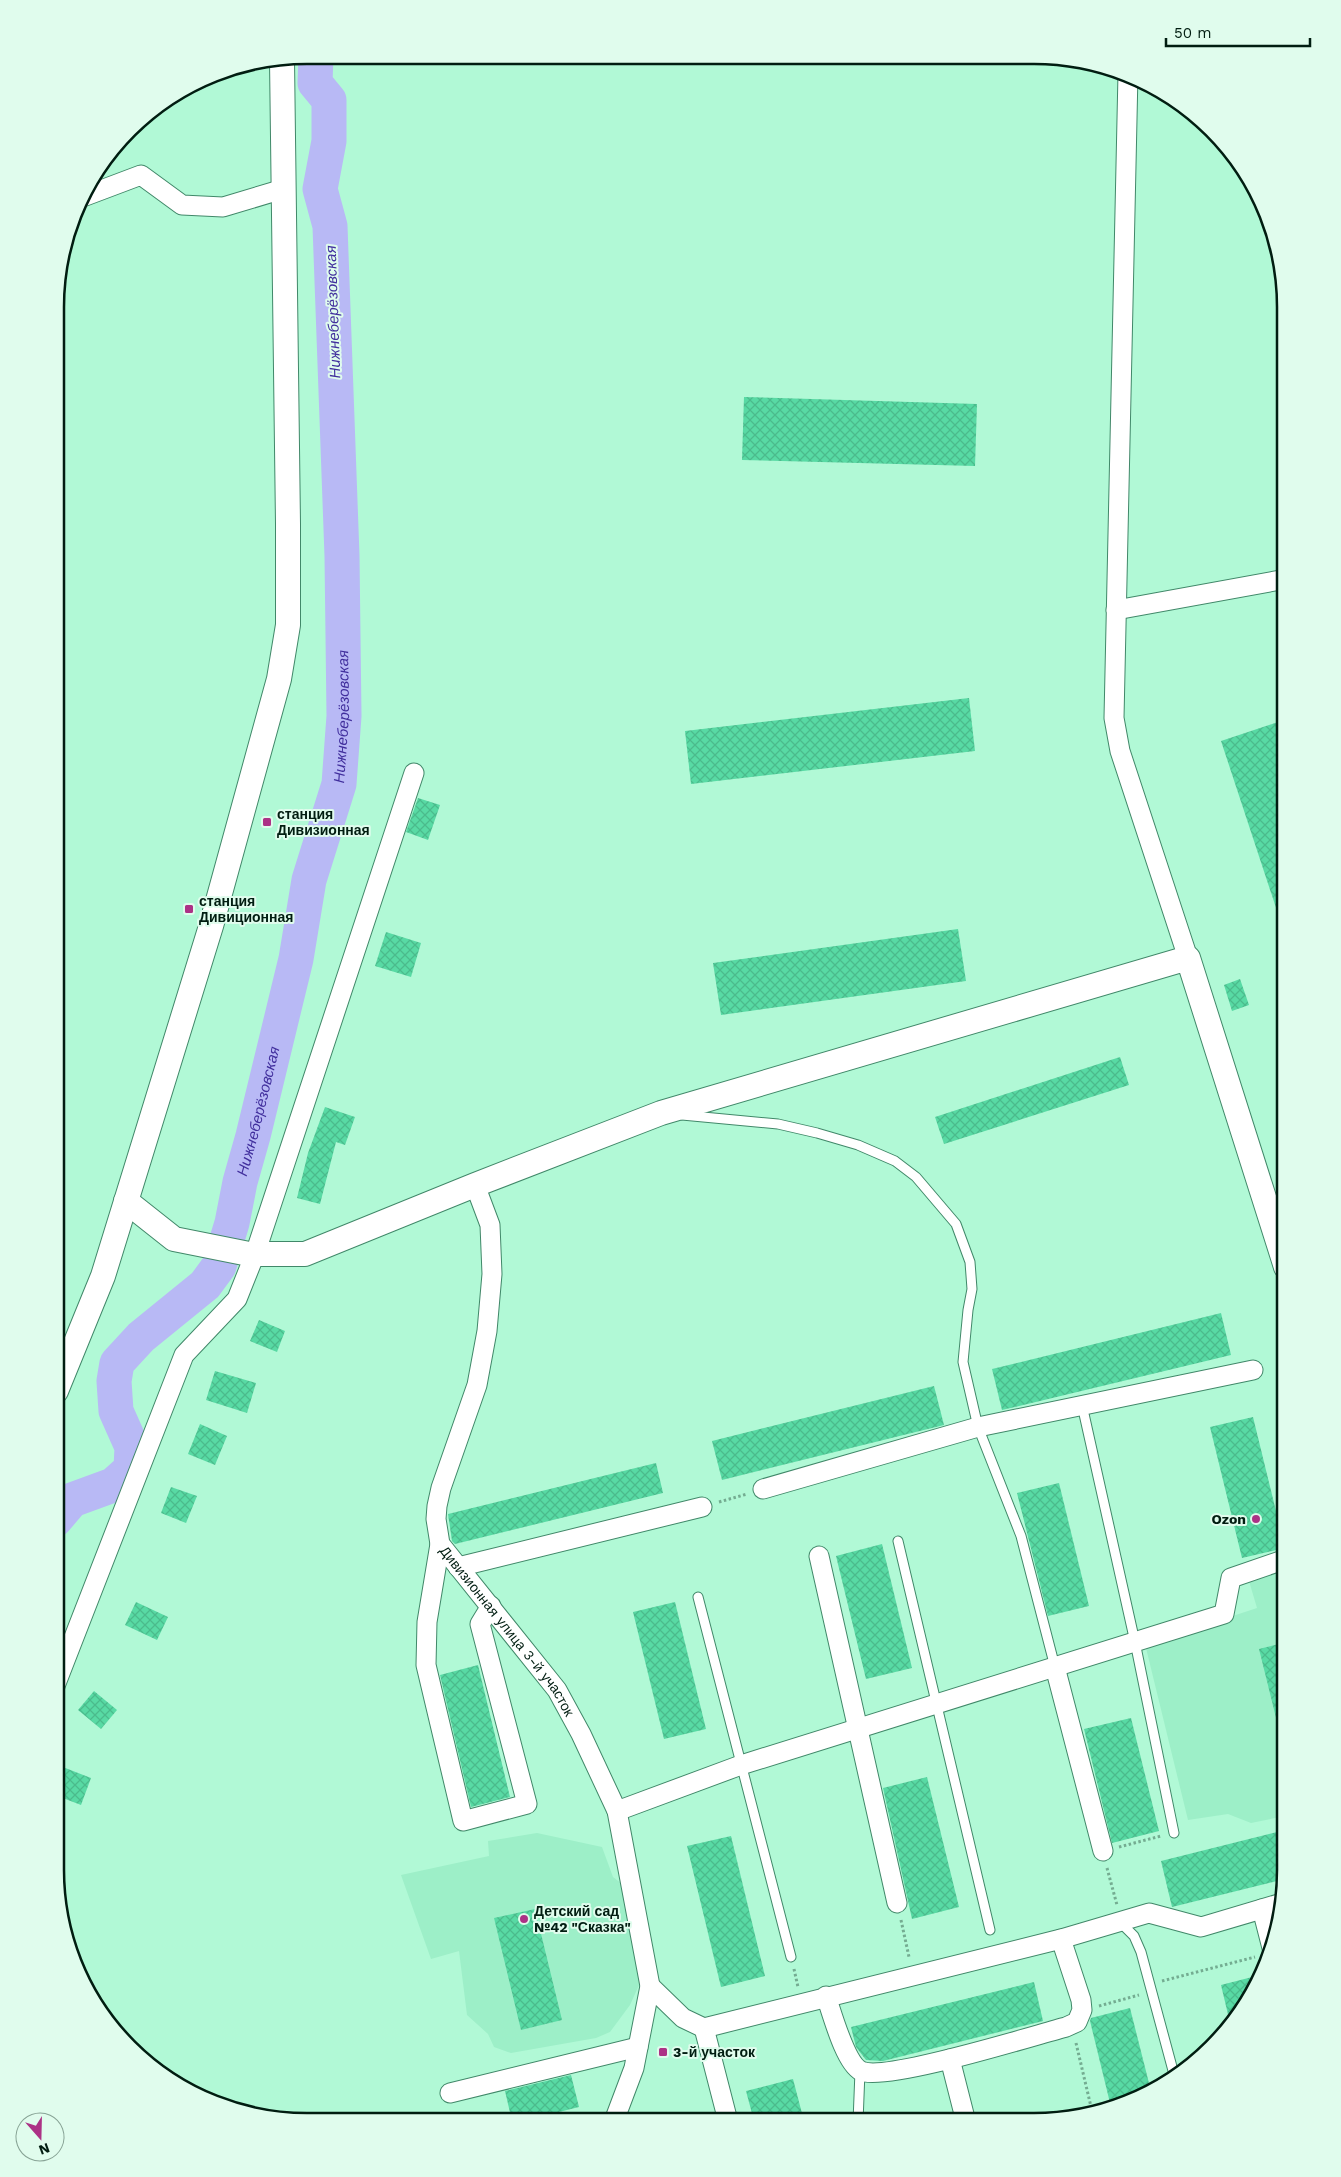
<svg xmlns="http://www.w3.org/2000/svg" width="1341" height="2177" font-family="'Work Sans',sans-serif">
	<defs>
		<pattern id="building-cross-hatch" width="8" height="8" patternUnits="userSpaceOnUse" patternTransform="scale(1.25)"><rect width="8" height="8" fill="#58daa4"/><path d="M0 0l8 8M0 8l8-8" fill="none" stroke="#4bbb8c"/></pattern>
	</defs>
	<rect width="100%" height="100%" fill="#b1f9d6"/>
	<g fill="#9defc8">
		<path d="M1286 1570 1285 1816 1251 1823 1228 1814 1188 1820 1146 1648 1154 1642 1257 1608 1249 1581Z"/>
		<path d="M537 1833 602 1847 613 1877 626 1887 640 1983 630 2005 610 2032 596 2038 511 2053 494 2047 488 2034 467 2015 459 1951 431 1959 401 1875 489 1856 488 1841Z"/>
	</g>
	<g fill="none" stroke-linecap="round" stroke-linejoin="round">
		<path stroke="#b8b9f5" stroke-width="35" id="s1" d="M55 1520 72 1500 113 1485 131 1469 132 1447 116 1411 114 1381 117 1363 141 1337 205 1285 219 1266 232 1223 240 1182 253 1136 296 959 309 880 339 784 344 716 342 556 330 226 320 189 329 141V100L315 83 316 55"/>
	</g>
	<g fill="url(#building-cross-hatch)">
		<path d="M744 397 977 404 975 466 742 460Z"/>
		<path d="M969 698 975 751 691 784 685 731Z"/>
		<path d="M1278 722 1286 747V928L1283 929 1221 741Z"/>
		<path d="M418 798 440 805 428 840 406 832Z"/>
		<path d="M958 929 966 981 721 1015 713 963Z"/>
		<path d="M386 932 421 943 411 977 375 966Z"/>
		<path d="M1240 979 1249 1005 1232 1011 1224 985Z"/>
		<path d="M1120 1057 1129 1085 944 1144 935 1117Z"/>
		<path d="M325 1107 355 1117 345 1145 336 1142 320 1204 297 1198 308 1153Z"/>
		<path d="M1221 1313 1231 1355 1002 1410 992 1369Z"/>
		<path d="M259 1320 285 1331 277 1352 250 1341Z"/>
		<path d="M215 1371 256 1383 247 1413 206 1400Z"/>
		<path d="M934 1386 944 1425 722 1480 712 1441Z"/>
		<path d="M1253 1417 1285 1548 1242 1558 1210 1427Z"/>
		<path d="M200 1424 227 1436 215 1465 188 1454Z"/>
		<path d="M656 1463 663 1493 455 1544 452 1541 448 1514Z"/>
		<path d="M1059 1483 1089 1606 1048 1616 1017 1493Z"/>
		<path d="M171 1487 197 1496 186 1523 161 1513Z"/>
		<path d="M882 1544 912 1668 866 1679 836 1556Z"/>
		<path d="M136 1602 168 1617 157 1640 125 1625Z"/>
		<path d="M675 1602 706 1729 664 1739 633 1612Z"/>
		<path d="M1286 1642 1285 1733 1280 1734 1259 1649Z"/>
		<path d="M478 1665 510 1797 471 1807 440 1675Z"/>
		<path d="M94 1691 117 1710 101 1729 78 1710Z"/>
		<path d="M1131 1718 1159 1831 1112 1843 1084 1729Z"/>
		<path d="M55 1764 91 1778 81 1805 55 1795Z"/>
		<path d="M927 1777 959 1907 912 1919 883 1788Z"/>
		<path d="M1285 1830V1879L1172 1907 1161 1861Z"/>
		<path d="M731 1836 765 1976 721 1987 687 1846Z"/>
		<path d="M535 1909 562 2020 521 2030 494 1918Z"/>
		<path d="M1260 1975 1234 2023 1231 2027 1221 1985Z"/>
		<path d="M1034 1982 1043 2021 883 2061 866 2060 856 2047 851 2027Z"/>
		<path d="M1130 2008 1151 2091 1131 2103 1111 2107 1090 2021 1091 2018Z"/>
		<path d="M571 2075 579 2107 523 2121H512L505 2091Z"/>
		<path d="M793 2079 804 2121H754L746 2091Z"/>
	</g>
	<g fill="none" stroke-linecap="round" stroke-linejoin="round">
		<defs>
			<g id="service">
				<path d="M682 1115 778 1124 817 1133 858 1145 895 1161 916 1177 956 1224 970 1262 972 1289 968 1310 963 1362 978 1427 1021 1536 1055 1667"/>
				<path d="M1082 1405 1135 1642 1174 1833"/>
				<path d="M898 1541 990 1930"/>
				<path d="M698 1597 791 1957"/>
				<path d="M1121 1923 1134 1936 1141 1952 1175 2078"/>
				<path d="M858 2122 860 2071"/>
			</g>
			<g id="minor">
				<path d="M1128 73 1114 718 1120 751 1188 958"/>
				<path d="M80 198 141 175 182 205 223 207 283 189"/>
				<path d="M1116 610 1286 579"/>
				<path id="s2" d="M475 1185 490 1225 492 1274 487 1331 477 1385 441 1488 437 1506 436 1519 440 1544 557 1690 581 1734 617 1811 650 1986 634 2068 614 2121"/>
				<path d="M763 1489 978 1427 1253 1370"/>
				<path d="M440 1544 427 1622 426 1665 463 1821 527 1804 480 1624 491 1606"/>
				<path d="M819 1556 897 1903"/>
				<path d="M458 1567 702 1507"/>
				<path d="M1055 1667 1103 1851"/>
				<path d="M55 1686 184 1355 237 1299 255 1254 414 773"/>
				<path d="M617 1811 741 1765 1224 1614 1231 1578 1286 1559"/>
				<path d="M1262 1909 1273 1952"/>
				<path d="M650 1986 683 2018 704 2028 1061 1939 1149 1913 1201 1927 1282 1903"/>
				<path d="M826 1996C832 2013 845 2063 861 2071 886 2082 1032 2036 1066 2027L1077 2022 1082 2010 1081 2000 1061 1939"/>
				<path d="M704 2028 728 2121"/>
				<path d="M950 2059 966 2122"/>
				<path d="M450 2093 638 2047"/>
			</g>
			<g id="tertiary">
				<path d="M126 1201 174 1239 249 1254H305L475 1185 661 1113 1188 958 1286 1267"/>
				<path d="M56 1391 103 1276 211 926 279 679 288 625V524L282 60"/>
			</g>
		</defs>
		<use href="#service" stroke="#418869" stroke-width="11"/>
		<use href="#minor" stroke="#418869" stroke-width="21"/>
		<use href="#tertiary" stroke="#418869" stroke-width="26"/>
		<g stroke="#74ac91" stroke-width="3" stroke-dasharray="2.5 2.5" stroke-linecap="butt">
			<path d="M719 1502 747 1494"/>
			<path d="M1119 1847 1161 1836"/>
			<path d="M1107 1868 1117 1905"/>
			<path d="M901 1920 909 1957"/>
			<path d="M794 1969 798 1987"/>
			<path d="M1162 1981 1255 1957"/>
			<path d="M1099 2006 1139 1995"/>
			<path d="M1076 2043 1092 2111"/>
		</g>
		<use href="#service" stroke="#fff" stroke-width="9"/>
		<use href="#minor" stroke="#fff" stroke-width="19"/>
		<use href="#tertiary" stroke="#fff" stroke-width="24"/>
	</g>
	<g fill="#ac3286" stroke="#e0fced" stroke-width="2">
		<rect x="262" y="817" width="10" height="10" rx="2.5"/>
		<rect x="184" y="904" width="10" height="10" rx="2.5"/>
		<circle cx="1256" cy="1519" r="5"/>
		<circle cx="524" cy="1919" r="5"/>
		<rect x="658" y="2047" width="10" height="10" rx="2.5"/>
	</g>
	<g text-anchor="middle" stroke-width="4" stroke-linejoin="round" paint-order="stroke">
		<g font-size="14" font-weight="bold" fill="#011d11" stroke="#e0fced" text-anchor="start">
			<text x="277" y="819">станция<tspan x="277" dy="16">Дивизионная</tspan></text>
			<text x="199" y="906">станция<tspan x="199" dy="16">Дивиционная</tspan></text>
			<text x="1246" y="1524" text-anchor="end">Ozon</text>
			<text x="534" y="1916">Детский сад<tspan x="534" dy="16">№42 "Сказка"</tspan></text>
			<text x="673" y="2057">3-й участок</text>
		</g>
		<g font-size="14" fill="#011d11" stroke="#e0fced">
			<text dy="5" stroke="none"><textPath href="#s2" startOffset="480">Дивизионная улица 3-й участок</textPath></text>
		</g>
		<g font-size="15" font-style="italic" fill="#412f9d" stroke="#e0fced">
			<text transform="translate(333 312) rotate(-92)" y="5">Нижнеберёзовская</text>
			<text dy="5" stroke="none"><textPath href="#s1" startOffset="910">Нижнеберёзовская</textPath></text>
			<text dy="5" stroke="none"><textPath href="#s1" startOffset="505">Нижнеберёзовская</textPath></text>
		</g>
	</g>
	<path d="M0 0H1341V2177H0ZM307 64H1034A243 243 0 0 1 1277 307V1870A243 243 0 0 1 1034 2113H307A243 243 0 0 1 64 1870V307A243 243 0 0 1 307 64Z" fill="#e0fced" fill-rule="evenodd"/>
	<path fill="none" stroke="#011d11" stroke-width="2.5" d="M307 64H1034A243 243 0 0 1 1277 307V1870A243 243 0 0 1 1034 2113H307A243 243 0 0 1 64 1870V307A243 243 0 0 1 307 64Z"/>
	<g transform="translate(40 2137) rotate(160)"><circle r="24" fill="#e0fced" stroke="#87a395"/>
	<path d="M0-4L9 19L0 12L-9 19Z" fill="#ac3286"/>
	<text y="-8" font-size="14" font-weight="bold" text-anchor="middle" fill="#011d11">N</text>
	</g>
	<path d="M1166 38v8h144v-8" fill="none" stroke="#011d11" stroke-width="2.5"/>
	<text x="1174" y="38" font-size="15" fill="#011d11" stroke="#e0fced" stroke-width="4" paint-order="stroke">50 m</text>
</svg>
